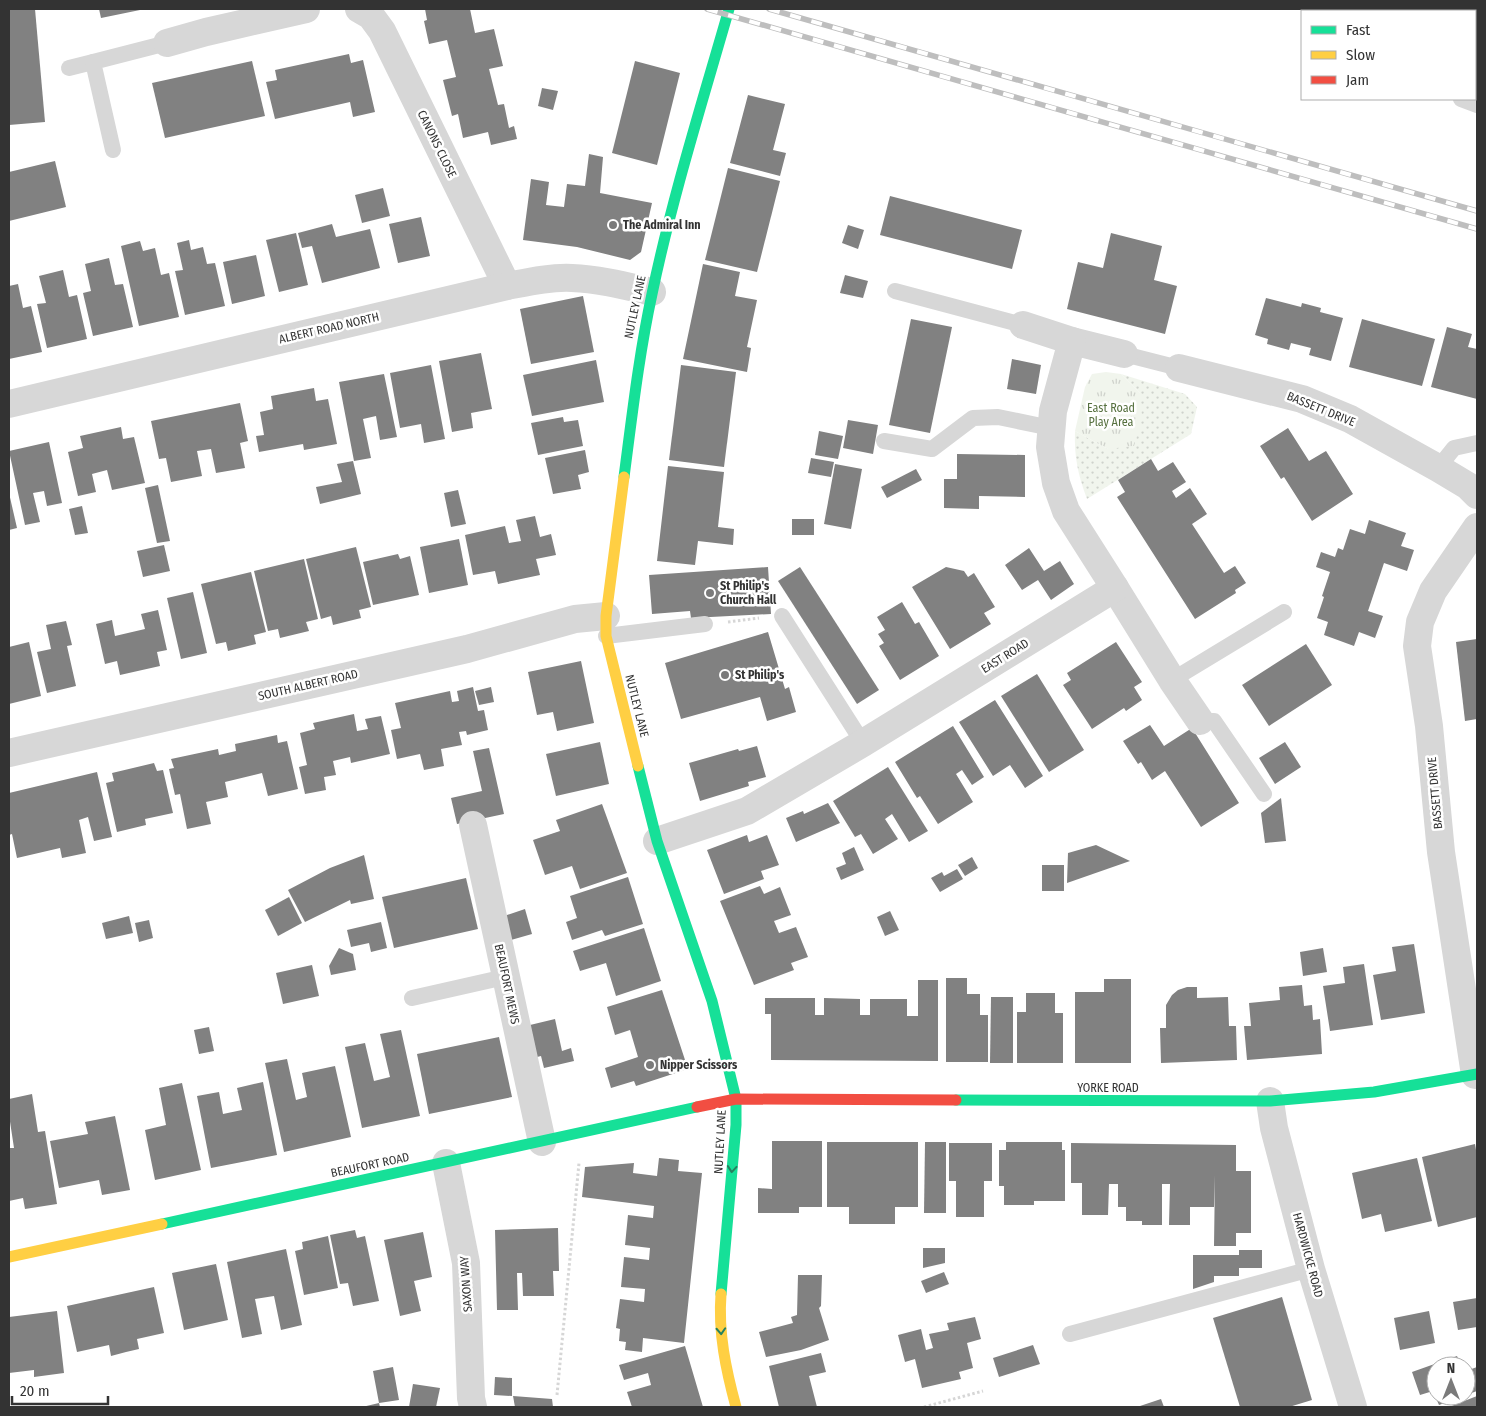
<svg xmlns="http://www.w3.org/2000/svg" width="1486" height="1416" font-family="'Fira Sans Condensed',sans-serif">
	<defs>
		<pattern id="grass-dots" width="8" height="8" patternUnits="userSpaceOnUse" patternTransform="scale(1.25)"><rect width="8" height="8" fill="#f1f5ed"/><path d="M2 2h.1M6 6h.1" fill="none" stroke="#cfd2cc" stroke-width="1.8" stroke-linecap="round"/></pattern>
		<pattern id="park-tufts" width="24" height="20" patternUnits="userSpaceOnUse" patternTransform="scale(1.25)"><rect width="24" height="20" fill="#f1f5ed"/><path d="M3 7l-1-3M5 7V3M7 7l1-3M15 17l-1-3M17 17v-4M19 17l1-3" fill="none" stroke="#cfd2cc"/></pattern>
	</defs>
	<rect width="100%" height="100%" fill="#fff"/>
	<path fill="url(#grass-dots)" d="M1121 374 1185 394 1197 407 1191 434 1087 499C1078 475 1074 457 1075 431L1108 449 1140 393Z"/>
	<path fill="url(#park-tufts)" d="M1106 372 1121 374 1140 393 1142 419 1134 446 1108 449 1075 431 1085 387 1092 374Z"/>
	<g fill="#818181">
		<path d="M9 9H35L45 122 9 125Z"/>
		<path d="M99 9H140V10L101 18Z"/>
		<path d="M425 9H470L475 33 494 29 503 66 489 69 498 105 504 104 509 128 514 126 517 139 491 145 488 132 463 138 458 114 452 116 443 80 456 77 447 40 429 44 424 21 427 20Z"/>
		<path d="M349 54 351 63 363 60 375 112 353 117 350 102 275 119 266 82 277 80 275 70Z"/>
		<path d="M252 61 265 116 165 138 152 83Z"/>
		<path d="M635 61 680 73 657 165 612 153Z"/>
		<path d="M1475 63H1477V96L1475 95Z"/>
		<path d="M542 88 558 91 553 110 538 106Z"/>
		<path d="M748 95 785 104 773 150 786 153 780 176 730 163Z"/>
		<path d="M589 154 603 157 600 193 652 203 641 252 630 260 577 247 523 240 531 179 549 182 546 205 564 207 567 184 585 186Z"/>
		<path d="M55 161 66 207 9 221V172Z"/>
		<path d="M728 168 780 181 757 272 705 260Z"/>
		<path d="M383 188 390 216 362 223 355 195Z"/>
		<path d="M890 196 1022 230 1012 269 880 235Z"/>
		<path d="M421 217 430 256 398 263 389 224Z"/>
		<path d="M332 224 336 237 370 229 380 268 322 283 312 246 302 248 298 233Z"/>
		<path d="M848 225 864 230 858 249 842 243Z"/>
		<path d="M296 233 308 285 279 292 266 240Z"/>
		<path d="M1111 233 1162 246 1154 280 1177 286 1165 334 1067 309 1078 262 1103 268Z"/>
		<path d="M189 240 191 250 203 247 207 264 215 263 225 306 185 315 175 271 183 270 177 243Z"/>
		<path d="M140 241 143 251 155 248 161 275 169 273 179 317 139 326 121 246Z"/>
		<path d="M256 255 265 296 232 304 223 262Z"/>
		<path d="M109 258 115 285 123 284 133 327 93 336 83 293 91 291 85 264Z"/>
		<path d="M703 264 740 272 735 296 757 300 747 347 751 348 747 372 683 359Z"/>
		<path d="M63 270 69 297 77 295 87 339 47 348 37 304 46 303 39 276Z"/>
		<path d="M845 275 868 281 863 298 840 293Z"/>
		<path d="M18 284 23 308 31 306 42 352 9 359V286Z"/>
		<path d="M583 296 594 352 531 364 520 309Z"/>
		<path d="M1266 298 1301 307 1302 303 1321 308 1320 312 1343 318 1331 361 1309 355 1311 348 1291 343 1289 350 1267 344 1268 339 1255 335Z"/>
		<path d="M911 319 952 327 930 433 889 425Z"/>
		<path d="M1362 319 1435 339 1422 386 1349 367Z"/>
		<path d="M1447 327 1472 334 1468 347 1477 349V399L1431 387Z"/>
		<path d="M481 353 492 409 471 413 473 428 452 432 439 361Z"/>
		<path d="M1012 359 1041 365 1036 394 1007 389Z"/>
		<path d="M596 360 604 402 532 416 523 375Z"/>
		<path d="M431 365 445 439 424 443 421 424 400 428 390 373Z"/>
		<path d="M681 365 736 372 724 467 669 460Z"/>
		<path d="M384 374 397 437 380 440 376 416 363 419 371 458 354 461 339 382Z"/>
		<path d="M314 388 316 401 328 399 337 444 304 450 303 444 259 452 256 436 264 435 260 412 273 409 271 396Z"/>
		<path d="M240 403 248 441 240 443 245 468 216 473 211 449 197 451 202 476 171 482 166 458 159 459 151 421Z"/>
		<path d="M563 417 564 422 578 420 583 446 538 455 531 423Z"/>
		<path d="M848 420 878 425 873 454 843 448Z"/>
		<path d="M121 427 123 439 134 437 145 483 112 490 107 470 92 474 96 492 78 496 68 452 83 448 80 436Z"/>
		<path d="M1288 428 1309 461 1326 451 1353 494 1312 521 1284 477 1281 479 1260 446Z"/>
		<path d="M819 431 843 436 838 459 815 455Z"/>
		<path d="M49 442 62 503 47 506 44 491 33 493 40 522 25 525 9 451Z"/>
		<path d="M585 450 589 472 578 475 581 489 553 494 545 458Z"/>
		<path d="M957 454 1025 455V497L979 496V509L944 508V479H957Z"/>
		<path d="M811 458 834 462 831 477 808 473Z"/>
		<path d="M1151 459 1158 471 1173 462 1186 482 1172 491 1176 498 1190 488 1207 514 1192 524 1224 573 1235 566 1246 583 1235 590 1236 593 1195 619 1117 497 1125 492 1118 480Z"/>
		<path d="M353 461 361 494 320 504 316 487 342 482 337 464Z"/>
		<path d="M835 464 862 469 851 529 824 524Z"/>
		<path d="M668 466 724 472 718 527 734 529 733 545 698 541 695 565 657 561Z"/>
		<path d="M916 469 922 480 887 498 881 487Z"/>
		<path d="M158 485 170 541 157 543 145 488Z"/>
		<path d="M458 490 466 524 451 527 444 493Z"/>
		<path d="M9 493 17 528 9 530Z"/>
		<path d="M82 506 88 533 75 535 69 509Z"/>
		<path d="M535 516 540 537 551 534 556 555 536 559 540 575 498 584 495 571 473 575 465 535 505 526 509 543 521 541 516 520Z"/>
		<rect x="792" y="519" width="22" height="16"/>
		<path d="M1369 520 1406 533 1401 546 1414 550 1407 571 1384 563 1368 611 1383 616 1375 638 1359 632 1354 646 1324 635 1328 622 1317 618 1324 597 1322 596 1330 572 1316 567 1321 552 1335 557 1338 548 1343 550 1350 529 1365 534Z"/>
		<path d="M459 539 468 585 429 593 420 547Z"/>
		<path d="M164 545 170 571 143 577 137 551Z"/>
		<path d="M356 547 371 607 359 610 361 618 333 625 331 616 321 619 306 559Z"/>
		<path d="M1029 548 1044 571 1060 561 1074 584 1051 600 1038 580 1022 590 1005 565Z"/>
		<path d="M398 554 400 559 410 556 419 595 373 605 363 562Z"/>
		<path d="M304 559 318 619 306 622 309 631 280 638 278 629 268 631 254 571Z"/>
		<path d="M768 567 771 614 691 618 690 611 652 614 649 575Z"/>
		<path d="M800 567 879 690 857 704 778 581Z"/>
		<path d="M946 567 964 571 968 577 974 573 995 607 984 613 991 624 950 649 912 587Z"/>
		<path d="M251 572 266 632 254 635 256 644 228 651 226 642 216 644 201 584Z"/>
		<path d="M193 592 207 653 181 659 167 598Z"/>
		<path d="M902 602 915 624 919 622 939 656 900 680 879 646 884 643 878 634 885 630 877 617Z"/>
		<path d="M158 610 167 650 157 652 160 666 120 675 117 661 105 664 96 624 112 620 115 636 145 629 141 614Z"/>
		<path d="M66 621 72 645 67 646 76 686 47 693 37 652 51 649 46 625Z"/>
		<path d="M768 632 785 689 789 687 796 712 767 721 760 697 681 719 665 663Z"/>
		<path d="M1477 639V719L1465 721 1456 642Z"/>
		<path d="M29 642 41 696 9 704V647Z"/>
		<path d="M1116 642 1142 682 1134 687 1142 700 1126 711 1124 708 1092 729 1063 685 1071 680 1067 673Z"/>
		<path d="M1306 644 1332 685 1269 726 1242 685Z"/>
		<path d="M581 661 594 723 557 731 553 712 537 715 528 672Z"/>
		<path d="M1037 674 1084 750 1049 772 1001 696Z"/>
		<path d="M473 687 478 711 484 710 488 730 467 735 466 731 459 732 462 745 441 749 444 766 424 770 420 754 397 759 391 730 401 728 395 703 450 691 452 702 459 701 457 691Z"/>
		<path d="M491 687 494 702 479 705 475 691Z"/>
		<path d="M995 700 1043 776 1025 788 1010 765 993 776 959 722Z"/>
		<path d="M354 714 357 731 368 729 365 719 381 716 390 754 351 763 350 757 333 761 336 775 324 777 326 790 305 794 299 767 307 765 300 733 315 729 313 723Z"/>
		<path d="M1150 725 1164 746 1192 728 1239 803 1201 827 1165 771 1152 780 1141 762 1138 764 1123 741Z"/>
		<path d="M953 726 984 777 972 785 962 770 956 774 973 802 938 824 920 796 917 798 895 762Z"/>
		<path d="M277 735 278 743 287 741 298 789 268 796 262 773 225 782 228 797 206 802 211 824 187 829 180 794 175 795 169 769 174 768 171 759 218 749 219 755 236 751 235 744Z"/>
		<path d="M600 742 609 784 556 796 546 754Z"/>
		<path d="M1285 742 1301 767 1275 784 1259 758Z"/>
		<path d="M757 746 766 777 748 782 749 786 700 801 689 763 738 749 739 751Z"/>
		<path d="M489 748 504 814 457 824 451 798 482 791 473 751Z"/>
		<path d="M154 763 157 771 163 770 173 813 145 819 146 825 117 832 106 783 114 781 112 773Z"/>
		<path d="M888 767 928 831 909 842 892 814 885 819 898 839 873 854 861 834 855 837 833 801Z"/>
		<path d="M97 772 112 837 94 841 88 817 79 820 86 853 62 858 60 848 17 858 12 834 9 835V793Z"/>
		<path d="M1281 798 1286 841 1265 843 1261 813Z"/>
		<path d="M828 803 840 823 796 842 786 818 803 811 804 814Z"/>
		<path d="M602 804 627 873 580 889 572 866 545 875 533 840 560 831 556 820Z"/>
		<path d="M747 835 749 842 767 835 779 865 761 871 764 879 724 894 707 850Z"/>
		<path d="M1096 845 1130 861 1067 883 1068 853Z"/>
		<path d="M854 847 864 870 841 880 836 868 846 864 842 853Z"/>
		<path d="M364 855 374 899 351 904 350 900 305 922 288 890 330 868Z"/>
		<path d="M972 857 978 868 965 876 958 865Z"/>
		<rect x="1042" y="865" width="22" height="26"/>
		<path d="M957 869 963 879 940 892 931 878 942 872 944 876Z"/>
		<path d="M628 877 643 924 605 936 602 930 572 940 566 922 577 918 570 896Z"/>
		<path d="M466 878 478 929 394 948 382 897Z"/>
		<path d="M760 886 764 894 780 887 791 915 774 921 779 933 796 927 808 957 791 963 794 970 754 985 720 901Z"/>
		<path d="M289 897 302 923 278 936 265 910Z"/>
		<path d="M525 909 532 934 511 940 504 916Z"/>
		<path d="M890 911 899 930 885 936 877 917Z"/>
		<path d="M129 916 133 933 106 939 102 923Z"/>
		<path d="M149 920 153 938 139 942 135 923Z"/>
		<path d="M381 922 387 948 371 952 369 943 351 947 347 930Z"/>
		<path d="M644 928 661 981 616 996 606 963 580 971 573 951Z"/>
		<path d="M1414 944 1425 1013 1381 1020 1373 975 1396 971 1392 947Z"/>
		<path d="M339 948 353 954 356 970 331 975 329 966Z"/>
		<path d="M1323 948 1327 972 1303 976 1300 952Z"/>
		<path d="M1364 964 1373 1025 1330 1031 1323 986 1345 983 1343 967Z"/>
		<path d="M312 965 319 996 283 1004 276 973Z"/>
		<path d="M946 978H967V994H980V1015H988V1062H946Z"/>
		<path d="M1104 979H1131V1063H1075V992H1104Z"/>
		<path d="M918 980H938V1061L771 1060V1014H765V998H815V1015H824V998L860 999V1015H870V999H907V1016H918Z"/>
		<path d="M1302 985 1304 1006 1312 1005 1313 1020 1320 1019 1322 1054 1247 1060 1244 1026H1251L1249 1003 1280 1000 1279 987Z"/>
		<path d="M1187 987H1197V998L1228 997 1229 1026H1236L1237 1060 1161 1063 1160 1028H1166V1005L1172 995 1178 990Z"/>
		<path d="M662 990 688 1069 636 1086 634 1081 611 1088 605 1068 638 1057 630 1030 615 1035 607 1007Z"/>
		<path d="M1026 993H1055V1013H1063V1063H1017V1012H1026Z"/>
		<path d="M991 997H1013V1063H990Z"/>
		<path d="M555 1019 562 1051 571 1048 574 1061 544 1068 541 1056 537 1057 530 1025Z"/>
		<path d="M209 1027 214 1051 199 1054 194 1030Z"/>
		<path d="M401 1030 420 1116 362 1128 345 1047 365 1043 374 1081 390 1077 380 1034Z"/>
		<path d="M499 1037 512 1097 429 1114 417 1054Z"/>
		<path d="M287 1059 296 1100 307 1097 302 1073 335 1066 351 1137 284 1152 265 1063Z"/>
		<path d="M263 1082 277 1155 211 1168 197 1096 219 1092 223 1114 242 1110 237 1088Z"/>
		<path d="M182 1083 201 1170 155 1180 145 1130 166 1125 159 1088Z"/>
		<path d="M32 1094 38 1132 45 1131 57 1204 25 1209 23 1198 9 1201V1148H14L9 1115V1099Z"/>
		<path d="M115 1116 130 1190 102 1195 99 1180 59 1188 50 1141 88 1134 85 1122Z"/>
		<path d="M772 1141H822V1207H799V1213H758V1188L772 1189Z"/>
		<path d="M827 1142H918V1207H895V1224H849V1207H827Z"/>
		<path d="M925 1142H946V1213H924Z"/>
		<path d="M1006 1142H1062V1150H1065V1201H1034V1205H1004V1186H999V1150H1006Z"/>
		<path d="M949 1143H992V1181H984V1217H956V1181H949Z"/>
		<path d="M1071 1143 1236 1145V1171H1251V1233H1236V1246H1214L1215 1175 1214 1207H1190V1225H1169L1170 1184H1162V1225H1142V1221H1126V1207H1118V1184H1109L1108 1215H1082V1183H1071Z"/>
		<path d="M1475 1144 1477 1156V1217L1438 1227 1422 1157Z"/>
		<path d="M659 1158 679 1160 678 1171 702 1173 684 1343 643 1338 642 1352 625 1350 626 1342 619 1341 620 1329 616 1328 620 1299 644 1302 645 1289 621 1287 624 1257 649 1260 650 1248 625 1245 628 1215 653 1218 654 1206 582 1197 585 1167 634 1163 633 1173 657 1176Z"/>
		<path d="M1417 1158 1432 1221 1385 1232 1381 1214 1362 1219 1352 1173Z"/>
		<path d="M558 1228 559 1271H553L554 1296H523L522 1273H517L518 1310H497L495 1230Z"/>
		<path d="M355 1230 357 1238 365 1236 379 1301 353 1306 348 1283 340 1284 330 1235Z"/>
		<path d="M423 1232 432 1277 414 1281 421 1311 400 1316 384 1240Z"/>
		<path d="M328 1236 338 1288 304 1295 295 1251 303 1249 302 1242Z"/>
		<path d="M923 1248H945V1263L923 1268Z"/>
		<path d="M286 1249 302 1325 281 1330 274 1296 255 1299 262 1334 242 1338 227 1262Z"/>
		<path d="M1239 1250H1262V1268H1239V1276H1214V1282L1193 1289V1255H1239Z"/>
		<path d="M216 1264 228 1320 184 1330 172 1273Z"/>
		<path d="M944 1272 949 1284 926 1293 921 1281Z"/>
		<path d="M798 1275H822L821 1306 819 1308 829 1340 801 1350 766 1357 759 1332 793 1323 791 1317 797 1315Z"/>
		<path d="M154 1287 164 1333 137 1339 139 1349 126 1352 111 1356 109 1345 77 1352 67 1306Z"/>
		<path d="M1282 1297 1312 1400 1289 1407H1240L1213 1318Z"/>
		<path d="M1477 1298V1327L1458 1330 1453 1302Z"/>
		<path d="M57 1311 64 1373 34 1377V1370L9 1373V1317Z"/>
		<path d="M1429 1311 1435 1343 1400 1350 1394 1318Z"/>
		<path d="M975 1317 981 1339 967 1343 973 1368 959 1372 961 1379 922 1388 915 1359 905 1362 898 1335 921 1329 926 1350 933 1348 929 1334 949 1330 947 1323Z"/>
		<path d="M1033 1345 1040 1364 999 1377 993 1358Z"/>
		<path d="M685 1346 703 1407H632L627 1392 651 1385 648 1373 624 1380 619 1365Z"/>
		<path d="M821 1353 826 1372 809 1376 817 1407H779L769 1366Z"/>
		<path d="M1457 1356 1461 1366H1436V1396H1463L1439 1405 1433 1391 1420 1395 1412 1372Z"/>
		<path d="M393 1367 399 1400 379 1403 380 1407H362L379 1403 373 1371Z"/>
		<path d="M1477 1367V1391L1466 1395V1371Z"/>
		<path d="M495 1377 512 1378V1396L494 1395Z"/>
		<path d="M413 1384 440 1388 436 1407H409Z"/>
		<path d="M513 1396 552 1399 553 1407H515Z"/>
		<path d="M1477 1396V1407H1449Z"/>
		<path d="M1161 1399 1164 1407H1137Z"/>
	</g>
	<g fill="none" stroke-linecap="round" stroke-linejoin="round">
		<g stroke="#d6d6d6" stroke-width="3" stroke-dasharray="2.5 2.5" stroke-linecap="butt">
			<path d="M728 622 759 618"/>
			<path d="M557 1395 579 1163"/>
			<path d="M924 1407 983 1391"/>
		</g>
		<g stroke="#d7d7d7" stroke-width="16">
			<path d="M69 68 93 62"/>
			<path d="M1461 99 1477 105"/>
			<path d="M113 150 93 62 167 43"/>
			<path d="M895 291 1023 325"/>
			<path d="M1124 354 1179 368"/>
			<path d="M884 441 932 449 973 418 998 417 1051 428"/>
			<path d="M1438 468 1454 448 1477 443"/>
			<path d="M782 616 863 743"/>
			<path d="M606 636 705 624"/>
			<path d="M1172 680 1284 612"/>
			<path d="M1200 721H1214L1264 794"/>
			<path d="M412 998 505 977"/>
			<path d="M1070 1334 1311 1269"/>
		</g>
		<g stroke="#d7d7d7" stroke-width="28">
			<path d="M359 9 371 16 382 31 507 286"/>
			<path d="M167 43 206 32 306 9"/>
			<path d="M1072 341 1124 354"/>
			<path d="M1179 368 1302 399 1350 419 1438 468 1468 486 1477 495"/>
			<path d="M9 404 507 286C528 282 550 277 572 278 599 279 626 286 652 292"/>
			<path d="M1115 588 1172 680 1200 721"/>
			<path d="M9 753 467 649 575 619 606 616"/>
			<path d="M473 825 542 1142"/>
			<path d="M657 841 747 811 863 743 1115 588 1066 511 1056 483 1050 447 1053 411 1072 341 1023 325"/>
			<path d="M1475 1075 1441 852 1429 726 1417 646 1420 622 1433 591 1477 527"/>
			<path d="M1270 1101 1274 1128 1311 1269 1353 1407"/>
			<path d="M446 1163 466 1263 471 1398 473 1407"/>
		</g>
		<g stroke="#16e098" stroke-width="11">
			<path d="M624 477C632 416 639 354 652 294 672 198 702 103 729 9"/>
			<path d="M638 766 657 841 712 1001 736 1099V1125L721 1294"/>
			<path d="M956 1100 1270 1101 1374 1092 1477 1074"/>
			<path d="M162 1224 697 1107"/>
		</g>
		<g stroke="#ffcf43" stroke-width="11">
			<path d="M624 477 606 616V636L638 766"/>
			<path d="M9 1257 162 1224"/>
			<path d="M721 1294C718 1333 726 1370 736 1407"/>
		</g>
		<path stroke="#f24e42" stroke-width="11" d="M697 1107 736 1099 956 1100"/>
		<defs>
			<g id="rail">
				<path d="M707 9 1477 229"/>
				<path d="M769 9 1477 211"/>
			</g>
		</defs>
		<use href="#rail" stroke="#bebebe" stroke-width="5.5"/>
		<use href="#rail" stroke="#fff" stroke-width="4" stroke-dasharray="11" stroke-linecap="butt"/>
	</g>
	<defs><path id="oneway-chevron" d="M-2-3.5L2.5 0L-2 3.5" fill="none" stroke-width="1.6" stroke-linecap="round" stroke-linejoin="round" transform="scale(1.25)"/></defs>
	<g stroke="#268160">
		<use href="#oneway-chevron" transform="translate(732 1169) rotate(95)"/>
		<use href="#oneway-chevron" transform="translate(721 1331) rotate(87)"/>
	</g>
	<g fill="#7a7a7a" stroke="#fff" stroke-width="2">
		<circle cx="613" cy="225" r="5"/>
		<circle cx="710" cy="593" r="5"/>
		<circle cx="725" cy="675" r="5"/>
		<circle cx="650" cy="1065" r="5"/>
	</g>
	<g text-anchor="middle" stroke-width="5" stroke-linejoin="round" paint-order="stroke">
		<g font-size="12" fill="#333" stroke="#fff">
			<text transform="translate(437 144) rotate(64)" y="4">CANONS CLOSE</text>
			<text transform="translate(635 307) rotate(-78)" y="4">NUTLEY LANE</text>
			<text transform="translate(329 328) rotate(-13)" y="4">ALBERT ROAD NORTH</text>
			<text transform="translate(1321 409) rotate(22)" y="4">BASSETT DRIVE</text>
			<text transform="translate(1005 656) rotate(-32)" y="4">EAST ROAD</text>
			<text transform="translate(308 685) rotate(-13)" y="4">SOUTH ALBERT ROAD</text>
			<text transform="translate(637 706) rotate(76)" y="4">NUTLEY LANE</text>
			<text transform="translate(1435 793) rotate(-95)" y="4">BASSETT DRIVE</text>
			<text transform="translate(507 984) rotate(78)" y="4">BEAUFORT MEWS</text>
			<text x="1108" y="1092">YORKE ROAD</text>
			<text transform="translate(720 1142) rotate(-87)" y="4">NUTLEY LANE</text>
			<text transform="translate(370 1165) rotate(-12)" y="4">BEAUFORT ROAD</text>
			<text transform="translate(1308 1255) rotate(75)" y="4">HARDWICKE ROAD</text>
			<text transform="translate(466 1284) rotate(-94)" y="4">SAXON WAY</text>
		</g>
		<g font-size="12" font-weight="bold" fill="#333" stroke="#fff" text-anchor="start">
			<text x="623" y="229">The Admiral Inn</text>
			<text x="720" y="590">St Philip's<tspan x="720" dy="14">Church Hall</tspan></text>
			<text x="735" y="679">St Philip's</text>
			<text x="660" y="1069">Nipper Scissors</text>
		</g>
		<g font-size="12" fill="#56703f" stroke="#fff">
			<text x="1111" y="412">East Road<tspan x="1111" dy="14">Play Area</tspan></text>
		</g>
	</g>
	<rect width="1486" height="1416" fill="none" stroke="#333333" stroke-width="20"/>
	<rect x="1301" y="10" width="175" height="90" fill="#ffffff" stroke="#adadad"/>
	<rect x="1311" y="26" width="25" height="8" fill="#16e098" stroke="#adadad"/>
	<text x="1346" y="35" font-size="15" fill="#333333">Fast</text>
	<rect x="1311" y="51" width="25" height="8" fill="#ffcf43" stroke="#adadad"/>
	<text x="1346" y="60" font-size="15" fill="#333333">Slow</text>
	<rect x="1311" y="76" width="25" height="8" fill="#f24e42" stroke="#adadad"/>
	<text x="1346" y="85" font-size="15" fill="#333333">Jam</text>
	<g transform="translate(1451 1381)"><circle r="24" fill="#ffffff" stroke="#adadad"/>
	<path d="M0-4L9 19L0 12L-9 19Z" fill="#7a7a7a"/>
	<text y="-8" font-size="14" font-weight="bold" text-anchor="middle" fill="#333333">N</text>
	</g>
	<path d="M12 1396v8h96v-8" fill="none" stroke="#333333" stroke-width="2.5"/>
	<text x="20" y="1396" font-size="15" fill="#333333" stroke="#ffffff" stroke-width="4" paint-order="stroke">20 m</text>
</svg>
